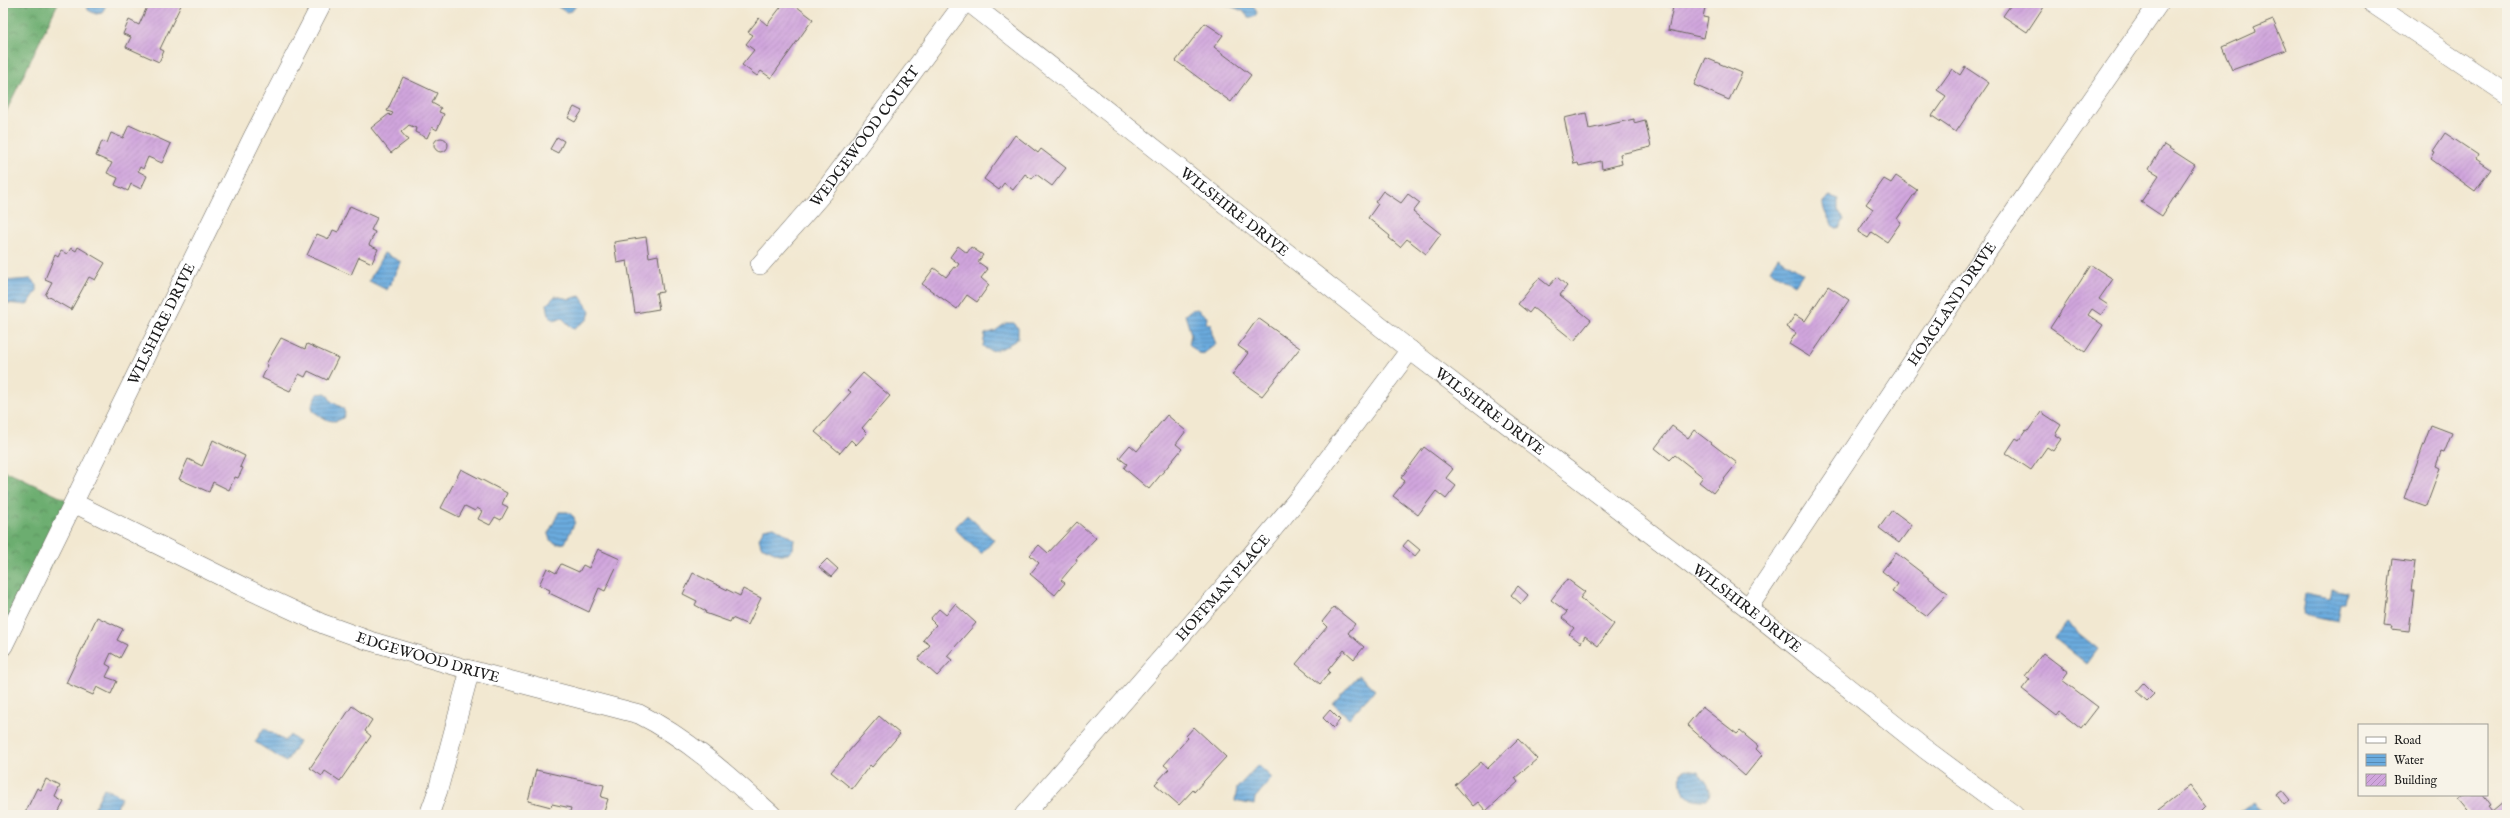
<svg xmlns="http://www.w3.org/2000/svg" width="2510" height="818" font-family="'IM FELL English',serif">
	<defs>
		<pattern id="forest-crowns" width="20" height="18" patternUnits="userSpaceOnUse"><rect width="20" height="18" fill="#6cad70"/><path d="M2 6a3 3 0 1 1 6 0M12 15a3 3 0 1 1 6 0" fill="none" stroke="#588c5b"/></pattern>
		<pattern id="water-rules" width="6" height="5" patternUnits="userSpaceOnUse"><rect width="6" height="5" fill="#6aabde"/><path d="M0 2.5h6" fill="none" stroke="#568ab3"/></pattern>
		<pattern id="building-hatch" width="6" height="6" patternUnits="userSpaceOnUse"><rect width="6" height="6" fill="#d0a5dd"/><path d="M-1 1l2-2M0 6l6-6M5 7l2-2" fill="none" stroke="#b28dbd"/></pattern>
	</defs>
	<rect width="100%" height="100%" fill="#f7f3e8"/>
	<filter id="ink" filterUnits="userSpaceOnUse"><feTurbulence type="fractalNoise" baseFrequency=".025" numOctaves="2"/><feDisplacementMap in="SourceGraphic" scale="8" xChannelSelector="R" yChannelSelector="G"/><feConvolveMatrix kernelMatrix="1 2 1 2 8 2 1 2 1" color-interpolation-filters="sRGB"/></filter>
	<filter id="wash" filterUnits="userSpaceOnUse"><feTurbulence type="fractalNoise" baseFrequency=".012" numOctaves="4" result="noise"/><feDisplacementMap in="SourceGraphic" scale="16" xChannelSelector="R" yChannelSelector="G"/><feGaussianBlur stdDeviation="0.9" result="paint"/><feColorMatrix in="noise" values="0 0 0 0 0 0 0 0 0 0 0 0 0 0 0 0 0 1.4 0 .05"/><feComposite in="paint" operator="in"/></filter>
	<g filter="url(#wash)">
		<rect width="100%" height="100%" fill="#f2e8d1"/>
		<g fill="url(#forest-crowns)" stroke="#446446">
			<path d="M3 3H58L3 118Z"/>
			<path d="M3 470 79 506 3 662Z"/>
		</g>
		<g fill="url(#water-rules)" stroke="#43647d">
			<path d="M87 3H107L102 13 96 14 88 10Z"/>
			<path d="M558 3H578L572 11 566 12 558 7Z"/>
			<path d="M1222 3H1252L1257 13 1254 17H1248L1243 11Z"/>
			<path d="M1830 196 1839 199V211L1844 220 1840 227 1836 228C1830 223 1822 209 1823 202Z"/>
			<path d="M384 253 401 262 387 290 369 281Z"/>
			<path d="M1778 257 1803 273 1795 285 1770 270Z"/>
			<path d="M31 279 37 285V291L27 305 5 303 3 301V281Z"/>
			<path d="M555 296 569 299 580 296 590 311 588 319 573 329 562 318 553 320 549 315 547 304Z"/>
			<path d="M1197 309 1207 317 1206 324 1211 325 1212 334 1216 344 1203 354 1198 353 1189 344 1191 334 1185 315 1191 310Z"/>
			<path d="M1006 323H1014L1018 328V339C1007 345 993 357 983 346L985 334 995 331Z"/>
			<path d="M326 393 332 402 343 408 345 413 343 418C332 425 323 418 313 411L312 406 317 394Z"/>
			<path d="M3 489 7 491 6 518 3 525Z"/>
			<path d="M559 512H568L574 517 575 522 565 543 557 544 550 540 548 534Z"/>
			<path d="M967 515 994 540 981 554 954 528Z"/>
			<path d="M774 527 794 539 793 549 788 554H779L761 546 759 538 764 529Z"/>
			<path d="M2331 589 2347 592 2345 602H2341L2338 621 2302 614 2305 594 2329 599Z"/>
			<path d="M2066 623 2098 649 2087 664 2054 638Z"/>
			<path d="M1359 675 1375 690 1349 718 1333 703Z"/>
			<path d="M264 728 285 741 290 735 299 742 286 762 255 742Z"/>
			<path d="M1258 765 1272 778 1255 798 1254 805 1235 801 1237 788Z"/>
			<path d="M1686 769 1698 771C1704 780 1715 789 1707 800 1686 801 1678 792 1681 772Z"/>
			<path d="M104 788 122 797 113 815H91Z"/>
			<path d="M2254 801 2265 815H2241L2239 812Z"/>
		</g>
		<g id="blocks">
			<g fill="url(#building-hatch)">
				<path d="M146 3H182L160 49 164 51 159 62 126 47 131 37 123 34 129 20 139 25 147 7 145 6Z"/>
				<path d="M784 3H792L813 19 771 78 761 71 757 76 742 65 754 50 746 44 753 35 748 32 759 18 767 25Z"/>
				<path d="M1669 3H1706L1703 17 1708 18 1704 38 1668 30 1673 7 1668 6Z"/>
				<path d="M2012 3H2046L2027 32 2003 16Z"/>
				<path d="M2273 20 2286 50 2232 70 2222 47 2255 32 2254 28Z"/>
				<path d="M1205 23 1223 35 1214 47 1251 75 1231 102 1176 61Z"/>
				<path d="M1706 58 1742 73 1729 100 1694 85Z"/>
				<path d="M1965 67 1989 83 1956 132 1932 116 1946 96 1937 90 1952 69 1960 75Z"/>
				<path d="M403 77 437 93 432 103 441 108 439 112 444 114 437 130 432 127 427 138 415 132 416 128 409 125 401 132 408 140 391 153 371 128 389 114 391 116 393 113 387 111Z"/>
				<path d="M574 107 582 111 575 122 568 118Z"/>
				<path d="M1586 113 1589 129 1634 119V123L1645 120 1651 147 1620 154 1622 164 1602 169 1601 161 1579 166 1578 163 1574 164 1564 118Z"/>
				<path d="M129 125 171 144 162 163 148 157 143 169 140 167 138 171 147 176 141 189 131 184 128 191 115 185 118 178 107 173 112 163 96 156 102 141 107 143 111 133 123 138Z"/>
				<path d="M2445 133 2478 155 2476 159 2491 169 2475 191 2431 159 2435 152 2433 151Z"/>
				<path d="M1015 135 1038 153 1041 149 1066 168 1052 186 1036 174 1032 179 1025 174 1013 190 1004 183 999 190 984 179Z"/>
				<path d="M557 137 564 141 558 153 550 149Z"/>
				<circle cx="441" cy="145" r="7"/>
				<path d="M2164 145 2195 165 2162 216 2141 202 2159 175 2149 169Z"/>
				<path d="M1896 176 1917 190 1897 219 1901 222 1887 242 1872 232 1868 238 1858 232 1873 209 1866 204 1884 179 1891 183Z"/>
				<path d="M1383 191 1401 203 1408 194 1420 203 1413 212 1441 234 1426 254 1407 239 1400 247 1389 238 1390 236 1368 218 1378 204 1375 202Z"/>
				<path d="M350 206 377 218 371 230 375 232 369 245 378 249 372 263 359 257 351 275 307 255 317 234 329 239 333 230 338 232Z"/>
				<path d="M646 237 649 257 658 255 663 292 656 293 659 309 635 313 627 261 617 263 614 242Z"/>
				<path d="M958 246 967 253 971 247 983 255 978 262 988 269 981 278 989 285 977 302 967 295 957 309 922 284 934 268 946 277 954 267 956 268 959 264 950 257Z"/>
				<path d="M78 247 105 263 95 280 89 277 71 310 45 295 52 282 45 279 55 255 58 257 61 251 67 254 71 248 76 251Z"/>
				<path d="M2091 265 2113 279 2099 299 2108 305 2101 315 2092 309 2088 315 2103 325 2085 352 2050 328Z"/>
				<path d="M1557 277 1567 286 1560 295 1591 320 1574 341 1533 308 1529 313 1518 304 1539 278 1549 286Z"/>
				<path d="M1828 286 1849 300 1810 357 1789 344 1796 333 1787 327 1795 315 1805 321Z"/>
				<path d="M1258 318 1300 348 1262 396 1232 375 1248 353 1238 346Z"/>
				<path d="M281 338 305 349 307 344 338 358 327 380 308 371 305 377 299 374 290 391 262 378 268 365 266 364Z"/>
				<path d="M863 373 890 396 862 428 867 433 856 445 851 440 840 453 815 432 851 392 848 390Z"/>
				<path d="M2041 412 2061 425 2055 435 2061 439 2053 451 2047 447 2031 470 2006 453 2016 438 2019 440 2026 430 2028 431Z"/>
				<path d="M1167 415 1186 431 1176 444 1182 449 1149 489 1124 468 1127 464 1119 458 1130 445 1137 451Z"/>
				<path d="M2431 425 2452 433 2444 453 2441 452 2436 466 2440 468 2426 506 2404 498Z"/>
				<path d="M1672 426 1688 438 1694 430 1737 463 1713 493 1699 482 1703 477 1675 455 1670 460 1655 448Z"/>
				<path d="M213 440 245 456 240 467 243 468 238 478 235 477 229 490 213 482 209 492 179 479 188 459 202 466Z"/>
				<path d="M1424 447 1453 469 1446 478 1456 486 1446 499 1436 491 1418 515 1393 496 1405 481 1401 478Z"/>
				<path d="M461 469 507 493 502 504 508 507 501 520 495 517 490 525 478 519 482 511 477 508 475 511 465 506 459 517 441 508Z"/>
				<path d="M1892 510 1912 525 1899 543 1879 528Z"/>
				<path d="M1077 522 1096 538 1076 559 1077 561 1061 580 1065 583 1055 595 1030 574 1039 563 1030 555 1039 545 1048 553Z"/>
				<path d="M1408 540 1420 550 1415 556 1403 546Z"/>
				<path d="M598 549 620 559 605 591 599 588 589 612 549 593 550 590 539 585 547 568 556 573 561 564 579 572 583 565 589 568Z"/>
				<path d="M1896 553 1948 593 1926 616 1892 592 1898 584 1882 571Z"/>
				<path d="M827 559 838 569 831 577 819 567Z"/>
				<path d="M2392 559 2415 562 2411 591H2414L2409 631 2391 629 2392 626 2384 625Z"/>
				<path d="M693 573 740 596 743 589 761 598 748 625 732 618 730 622 705 613 706 611 695 605 697 601 683 594Z"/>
				<path d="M1567 579 1585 592 1580 598 1614 624 1598 646 1585 636 1581 643 1569 634 1574 628 1562 618 1567 612 1551 600Z"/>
				<path d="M1518 586 1528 595 1521 604 1511 595Z"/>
				<path d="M955 604 976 623 947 656 952 660 937 676 918 659 930 645 923 640 936 625 930 619 939 609 946 615Z"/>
				<path d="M1334 607 1355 624 1348 633 1364 647 1354 659 1344 650 1328 670 1330 672 1320 684 1296 664 1327 627 1322 622Z"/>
				<path d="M97 617 123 629 117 640 127 645 120 658 111 653 106 664 111 667 106 677 117 681 111 694 97 687 93 695 66 683Z"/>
				<path d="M2043 653 2068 672 2062 680 2098 707 2081 729 2060 712 2057 716 2022 689 2030 679 2025 676Z"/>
				<path d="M2143 683 2154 694 2147 701 2136 691Z"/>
				<path d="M352 706 372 720 365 731 371 736 340 781 325 771 322 776 310 768Z"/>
				<path d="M1702 707 1737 734 1740 731 1758 746 1756 749 1762 755 1745 776 1687 725Z"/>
				<path d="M1330 710 1340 720 1333 728 1323 718Z"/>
				<path d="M879 716 900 734 872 767 870 765 852 789 831 772Z"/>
				<path d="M1194 727 1226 757 1194 792 1193 790 1179 805 1155 784 1169 769 1164 765 1188 738 1186 736Z"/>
				<path d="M1518 739 1537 759 1515 778 1518 782 1486 811 1478 802 1473 806 1455 785 1481 762 1487 769Z"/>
				<path d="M536 770 604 785 601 797 608 799 603 815H569L571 808 552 804 551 807 528 801Z"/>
				<path d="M46 779 60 786 55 797 64 802 57 815H24L37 788 41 790Z"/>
				<path d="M2190 785 2206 806 2200 812 2203 815H2162L2158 810Z"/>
				<path d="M2282 790 2290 800 2284 805 2276 794Z"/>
				<path d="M2463 795H2482L2490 806 2488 807 2492 812 2504 802 2507 805V815H2471L2458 799Z"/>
			</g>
		</g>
	</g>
	<g filter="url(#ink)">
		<use href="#blocks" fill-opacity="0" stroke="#67635b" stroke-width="1"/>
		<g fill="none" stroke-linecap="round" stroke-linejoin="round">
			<defs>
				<g id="minor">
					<path id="s1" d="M970 3 1410 350 1748 608 1925 749 2014 815"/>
					<path d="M2372 3 2507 94"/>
					<path id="s2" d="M760 265 823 193 964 3"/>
					<path id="s3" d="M74 503 241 586 323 624 370 641 470 670 639 714C689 739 731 778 772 815"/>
					<path id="s4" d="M1748 608 1968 279 2159 3"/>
					<path id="s5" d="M3 646 253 137 322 3"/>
					<path d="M429 815 438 790 470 670"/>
					<path id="s6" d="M1024 815 1238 571 1302 494 1410 350"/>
				</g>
			</defs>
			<use href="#minor" stroke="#67635b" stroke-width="20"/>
			<use href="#minor" stroke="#fff" stroke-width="19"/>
		</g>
	</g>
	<g text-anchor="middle" stroke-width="3" stroke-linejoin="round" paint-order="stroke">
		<g font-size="15" fill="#1c1c1c" stroke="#f7f3e8">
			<text dy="5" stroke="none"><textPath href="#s2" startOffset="166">WEDGEWOOD COURT</textPath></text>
			<text dy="5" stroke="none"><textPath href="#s1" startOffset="337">WILSHIRE DRIVE</textPath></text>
			<text dy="5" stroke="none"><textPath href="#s4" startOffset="366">HOAGLAND DRIVE</textPath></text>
			<text dy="5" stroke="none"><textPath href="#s5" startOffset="359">WILSHIRE DRIVE</textPath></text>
			<text dy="5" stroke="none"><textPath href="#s1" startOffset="661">WILSHIRE DRIVE</textPath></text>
			<text dy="5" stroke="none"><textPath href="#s6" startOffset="302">HOFFMAN PLACE</textPath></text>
			<text dy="5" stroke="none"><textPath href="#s1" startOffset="985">WILSHIRE DRIVE</textPath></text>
			<text dy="5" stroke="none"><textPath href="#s3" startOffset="387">EDGEWOOD DRIVE</textPath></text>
		</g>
	</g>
	<rect width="2510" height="818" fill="none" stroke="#f7f3e8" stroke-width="16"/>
	<rect x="2358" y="724" width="130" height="72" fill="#f7f3e8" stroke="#9f9d96"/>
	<rect x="2366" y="737" width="20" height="6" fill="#ffffff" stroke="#9f9d96"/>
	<text x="2394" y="744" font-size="12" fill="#1c1c1c">Road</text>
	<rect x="2366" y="754" width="20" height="12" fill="url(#water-rules)" stroke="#9f9d96"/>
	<text x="2394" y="764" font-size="12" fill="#1c1c1c">Water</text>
	<rect x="2366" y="774" width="20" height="12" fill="url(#building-hatch)" stroke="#9f9d96"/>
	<text x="2394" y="784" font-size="12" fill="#1c1c1c">Building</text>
</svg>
